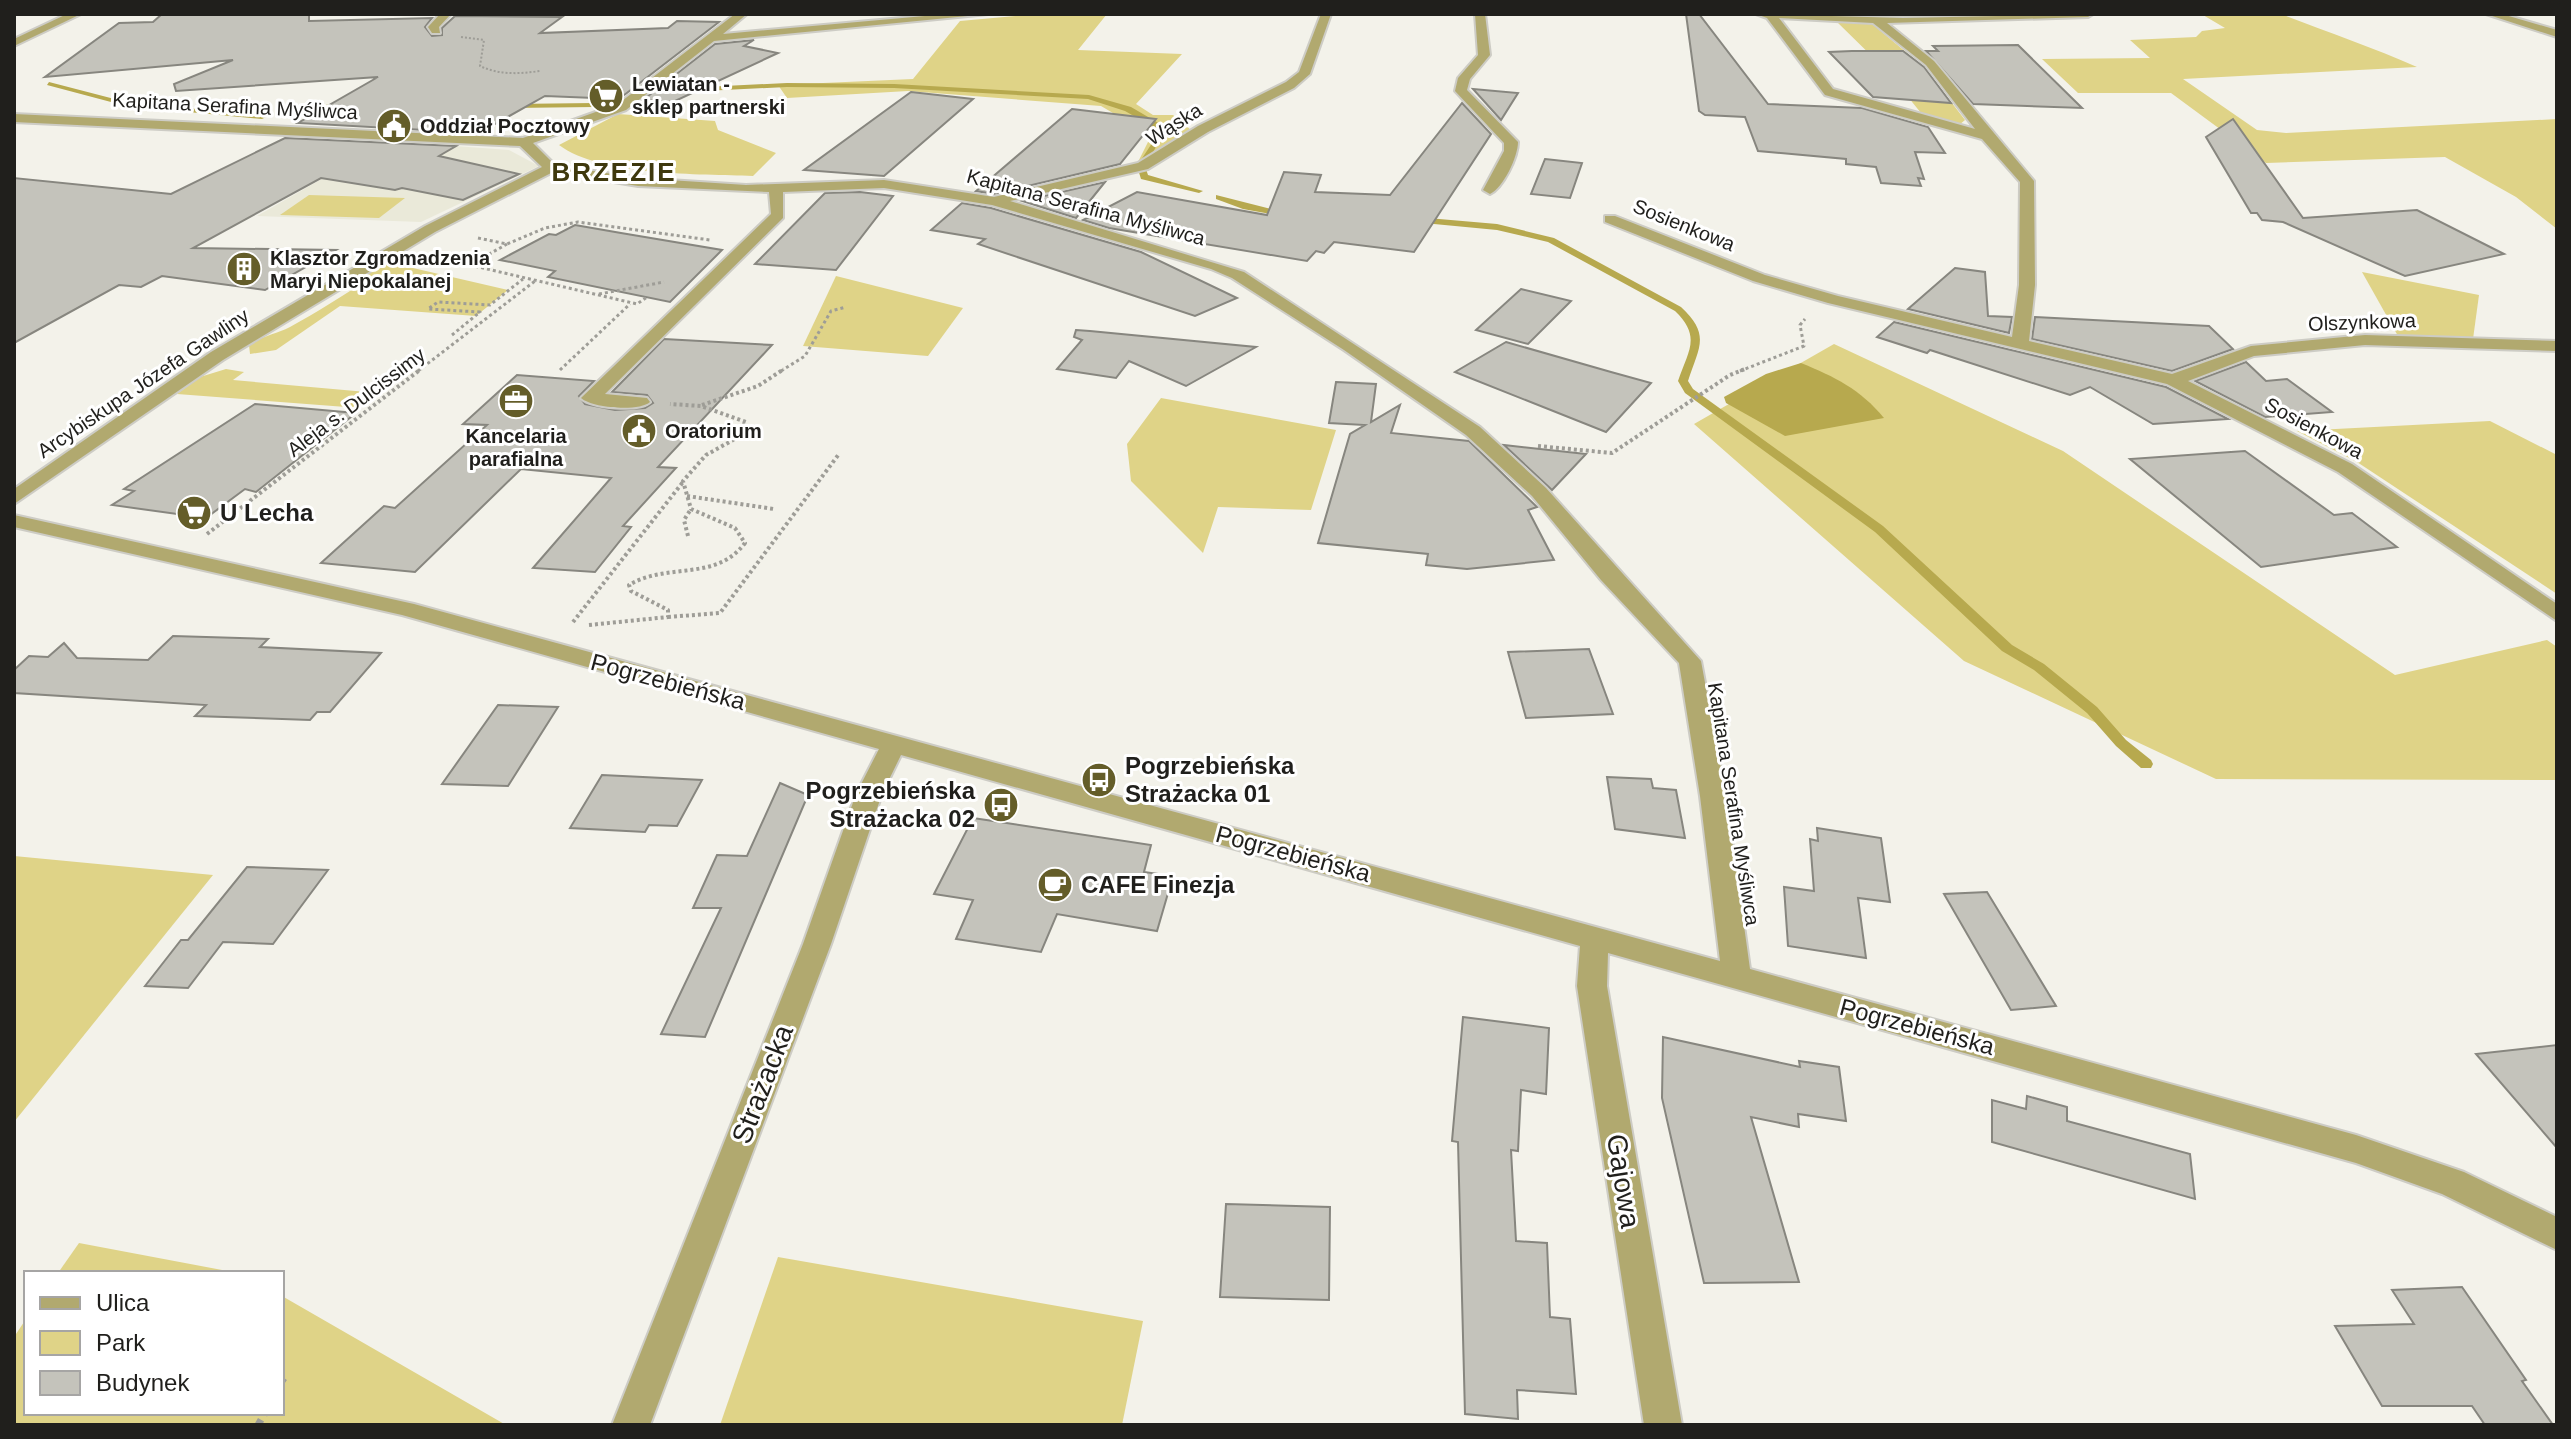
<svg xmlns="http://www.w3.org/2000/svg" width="2571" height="1439" font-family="Arial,sans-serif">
	<rect width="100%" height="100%" fill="#f3f2ea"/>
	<path fill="#eae9d9" d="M388 141 509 150 539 166 421 222 257 216Z"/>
	<g fill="#dfd387">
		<path d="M1037 14H1107L1078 50 1182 54 1136 104 1153 115H1173L1191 130 1149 162H1138L1155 128 1130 123 1101 106 908 91 787 98 778 85 913 79 960 21Z"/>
		<path d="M2281 14C2327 32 2372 47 2417 67L2183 79 2257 130 2286 133 2557 119V229L2516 197 2445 157 2266 163 2171 93H2078L2042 59 2150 58 2130 40 2196 37 2202 31 2225 28 2203 15Z"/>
		<path d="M1836 21 1871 23 1925 68 1965 120 1959 125 1921 113 1887 71Z"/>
		<path d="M618 114 715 121 718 130 776 153 753 176C701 174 600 176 559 145Z"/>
		<path d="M309 195 405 198 379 218 280 215Z"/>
		<path d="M387 262 508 290 476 316 340 306 276 350 250 354 249 345C262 336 276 334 290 327 316 313 342 296 367 280L364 274Z"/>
		<path d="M2362 272 2479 295 2473 339 2398 336Z"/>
		<path d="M836 276 963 308 928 356 803 346Z"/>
		<path d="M1834 344 2063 451 2395 675 2547 640 2557 647V780L2216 779 1964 661 1694 424Z"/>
		<path d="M226 369 244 372 233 380 378 393 359 408 177 394 200 377Z"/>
		<path d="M1161 398 1336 430 1311 510 1218 507 1203 553 1131 481 1127 444Z"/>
		<path d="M2490 421 2557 455V594L2357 462 2297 431Z"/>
		<path d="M14 856 213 875 14 1122Z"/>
		<path d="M79 1243 238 1273H58Z"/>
		<path d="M778 1257 1143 1321 1122 1425H720Z"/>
		<path d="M282 1296 506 1425H14V1337L26 1319V1413H282Z"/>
	</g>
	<path fill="#b7a94e" d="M1801 363C1835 377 1860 389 1884 418L1785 436 1726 403 1724 397 1766 374Z"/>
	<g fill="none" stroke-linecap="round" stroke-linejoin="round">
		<g fill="#b7a94e" fill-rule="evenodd">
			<path d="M49 82 126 102 262 115 266 117 262 119 126 106 47 85Z"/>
			<path d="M787 83 894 84 1089 95 1131 107 1167 128 1145 166 1148 175 1203 191 1199 193 1141 179 1137 166 1160 131 1125 111 1088 99 894 88 787 87 664 93 595 107 510 108 506 106 510 104 595 103 664 89Z"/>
			<path d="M350 100 353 104 285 116 281 114Z"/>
			<path d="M1216 195 1291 214 1287 217 1243 209 1216 199Z"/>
			<path d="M1416 217 1497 224 1554 238 1681 307C1711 335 1699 347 1688 381L1693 389 1883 526 2012 645 2044 664 2097 707 2126 740 2151 760 2153 764 2151 768H2141L2116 746 2087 713 2034 670 2002 651 1875 532 1685 393 1678 381C1688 351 1702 337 1675 311L1548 242 1497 230 1413 222 1412 220Z"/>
		</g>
	</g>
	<g fill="#c4c3bb" stroke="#87867f" stroke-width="2">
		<path d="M162 14H309V21L432 18 425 27 432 36 442 35V28L455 16 562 17 540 33 668 28 677 21 719 22 619 99 545 96 479 133 298 123 378 77 176 91 174 84 233 60 45 77 119 23 153 22Z"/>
		<path d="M1686 14H1699L1768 104 1862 108 1928 127 1945 153 1915 152 1924 179 1918 178 1921 186 1881 183 1876 167 1846 164V159L1758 151 1745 117 1705 115 1699 111Z"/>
		<path d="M754 40 744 46 778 53 673 102 643 100 715 44Z"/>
		<path d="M2018 45 2082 108 1973 104 1926 51H1938L1933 46Z"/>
		<path d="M1852 51H1903L1924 67 1951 103 1873 97 1829 52Z"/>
		<path d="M1473 89 1518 93 1501 120Z"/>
		<path d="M911 92 973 99 884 176 804 170Z"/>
		<path d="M1462 103 1491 134 1414 252 1334 242 1324 253 1316 251 1307 261 1109 228 1083 220 1137 192 1267 215 1284 172 1321 175 1315 192 1390 195Z"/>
		<path d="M1072 109 1156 119 1120 164 994 194 976 191Z"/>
		<path d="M2233 119 2303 218 2417 210 2504 254 2405 276 2283 222 2262 220 2257 213H2251L2206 137Z"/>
		<path d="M285 138 456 146 439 156 519 174 463 200 402 188 395 190 321 178 193 248 336 250 265 290 162 276 141 287 119 285 14 343V178L171 194Z"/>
		<path d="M1545 159 1582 163 1570 198 1531 194Z"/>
		<path d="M1105 182 1076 218 1022 201Z"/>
		<path d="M860 192 893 196 836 270 755 264 825 193Z"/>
		<path d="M962 203 991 208 1141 252 1237 298 1195 316 978 244 985 239 931 230Z"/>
		<path d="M575 225 621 233 722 250 670 302 548 277 555 271 500 260 549 234 556 235Z"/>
		<path d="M1955 268 1985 272 1988 316 2012 317 2009 333 1908 309Z"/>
		<path d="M1521 289 1571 301 1528 344 1476 330Z"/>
		<path d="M2035 317 2209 326 2233 349 2172 371 2032 339Z"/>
		<path d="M1894 322 2166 387 2228 419 2153 424 2090 387 2070 395 1930 350 1927 353 1877 337Z"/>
		<path d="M1076 330 1090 331 1256 347 1186 386 1129 361 1116 378 1057 369 1082 340 1074 337Z"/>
		<path d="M664 339 772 345 658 467 676 468 623 526 631 527 595 572 533 568 611 478 521 469 415 572 321 563 384 506 395 508 487 425 463 424 517 375 594 381 579 396 585 404 615 410 645 408 653 403 647 395 612 392Z"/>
		<path d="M1506 342 1611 372 1651 383 1606 432 1455 372Z"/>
		<path d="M2246 362 2266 381 2287 379 2332 412 2265 417 2195 381Z"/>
		<path d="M1336 382 1376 384 1371 422 1400 405 1391 433 1469 441 1537 507 1528 510 1554 560 1467 569 1426 565 1428 554 1318 543 1350 434 1365 425 1329 423Z"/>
		<path d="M255 404 356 413 256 492 245 489 206 518 112 505 134 491 124 489Z"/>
		<path d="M1504 445 1586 454 1552 490Z"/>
		<path d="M2245 451 2334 515 2352 513 2397 547 2261 567 2130 459Z"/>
		<path d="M173 636 268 639 260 647 381 653 330 712H317L310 720 195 716 206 705 14 693V670L29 656 48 657 64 643 77 658 148 660Z"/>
		<path d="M1589 649 1613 714 1526 718 1508 652Z"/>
		<path d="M498 705 558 707 508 786 442 784Z"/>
		<path d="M602 775 643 777 702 780 677 826 649 825 645 832 570 828Z"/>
		<path d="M1607 777 1651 779 1653 788 1676 790 1685 838 1615 829Z"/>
		<path d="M780 783 808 795 705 1037 661 1034 721 908H693L717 855 747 856Z"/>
		<path d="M973 818 1151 845 1144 872 1173 876 1157 931 1057 914 1041 952 956 939 973 900 934 894Z"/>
		<path d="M1817 828 1881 838 1890 902 1858 898 1866 958 1788 946 1784 887 1814 891 1810 839 1818 841Z"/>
		<path d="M247 867 328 870 273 944 223 942 188 988 145 986 181 940H188Z"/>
		<path d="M1987 892 2015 938 2056 1006 2011 1010 1944 894Z"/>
		<path d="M1463 1017 1549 1028 1546 1094 1521 1090 1518 1151 1511 1150 1516 1241 1547 1243 1550 1317 1570 1319 1576 1394 1517 1390 1518 1419 1465 1414 1458 1142 1452 1141Z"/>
		<path d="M1663 1037 1800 1067 1799 1061 1839 1067 1846 1121 1798 1114 1799 1127 1751 1117 1799 1282 1704 1283 1662 1098Z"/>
		<path d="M2557 1045V1148L2476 1054Z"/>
		<path d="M2027 1096 2067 1107V1121L2190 1154 2195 1199 1992 1142V1100L2026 1109Z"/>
		<path d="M1226 1204 1330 1207 1329 1300 1220 1297Z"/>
		<path d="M2462 1287 2526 1380 2522 1381 2553 1425H2485L2472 1406H2382L2335 1326 2414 1324 2392 1290Z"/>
	</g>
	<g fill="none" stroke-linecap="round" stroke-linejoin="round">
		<defs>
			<g id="minor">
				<path d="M67 14H81L14 46V39Z"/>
				<path d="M440 14H451L439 27 440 33H432L428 27Z"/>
				<path d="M735 14H747L723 34 947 14H988L714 41 626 110 533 143 555 165 638 178 746 185 884 180 994 197 1138 163 1198 126 1286 82 1299 72 1321 14H1331L1310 74 1294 88 1208 132 1148 169 1010 201 1244 272 1480 427 1546 488 1701 661 1726 796 1750 969 2356 1135 2464 1172 2557 1217V1250L2442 1194 2356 1163 1608 953 1607 986 1682 1425H1644L1577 986 1580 946 901 755 882 794 831 944 650 1425H612L803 944 856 794 879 749 402 615 14 527V515L414 604 1720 961 1700 796 1679 663 1601 580 1532 496 1466 435 1344 350 1232 278 1211 269 992 205 884 188 783 192V218L605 394 647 398 650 402C639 412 592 408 581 398L771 214 769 192 638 186 553 172 435 232 223 360 14 504V489L211 352 425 226 542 167 520 146 14 122V114L523 138 618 104Z"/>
				<path d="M1475 14H1485L1490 55 1470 79 1467 90 1518 142C1518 157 1503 188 1490 194L1483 190 1504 151V143L1455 91 1458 78 1478 55Z"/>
				<path d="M1756 14 1903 18 2093 14 2088 17 1887 23 1934 61 2034 181 2035 285 2029 341 2172 374 2251 346 2365 335 2557 341V351L2365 345 2254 356 2188 381 2352 464 2557 604V621L2338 472 2167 384 1828 303 1753 281 1605 222V216H1615L1765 275 1838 296 2012 337 2019 285 2020 182 1982 139 1825 95 1767 18ZM1779 18 1873 23 1926 65 1975 129 1833 89Z"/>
				<path d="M2486 14H2502L2557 30V37Z"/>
			</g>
		</defs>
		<use href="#minor" stroke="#cdccc5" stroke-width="4"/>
		<path stroke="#9e9d97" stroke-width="2" stroke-dasharray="2 2" stroke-linecap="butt" d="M461 37 484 40 480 66C499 75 519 74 540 71"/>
		<g stroke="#9e9d97" stroke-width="3" stroke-dasharray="3 3" stroke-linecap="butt">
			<path d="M478 238 507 244 545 228 578 222 710 240"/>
			<path d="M507 244 470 265 637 304 647 297"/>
			<path d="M599 294 664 282"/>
			<path d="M452 335 480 312 428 309 438 302 490 305 523 279"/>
			<path d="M560 370 630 304"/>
			<path d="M418 371 535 281"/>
			<path d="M781 371 805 356 831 311 846 307"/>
			<path d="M1740 371 1804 346 1800 325 1805 319"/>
		</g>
		<g stroke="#9e9d97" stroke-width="4" stroke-dasharray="3 3" stroke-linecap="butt">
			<path d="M702 405 758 386 784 369"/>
			<path d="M1538 446 1612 453 1730 375 1745 369"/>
			<path d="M687 496 774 509"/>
			<path d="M207 534 421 369"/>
			<path d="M688 536 684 520 691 509"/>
			<path d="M668 617 720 613 839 454"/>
			<path d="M573 622 683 482"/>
			<path d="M589 625 668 617V610L631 591 629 585C667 562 716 582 745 543L735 528 691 509 683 481 706 455 733 440 746 422 701 406 670 404"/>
		</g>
		<g stroke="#9e9d97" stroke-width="7" stroke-dasharray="6 6" stroke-linecap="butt">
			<path d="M282 1381 284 1378"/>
			<path d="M258 1425 265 1413"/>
		</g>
		<use href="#minor" fill="#b1a96f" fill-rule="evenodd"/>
	</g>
	<defs>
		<symbol id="supermarket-disc" viewBox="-11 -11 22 22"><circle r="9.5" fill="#645d29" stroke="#fff"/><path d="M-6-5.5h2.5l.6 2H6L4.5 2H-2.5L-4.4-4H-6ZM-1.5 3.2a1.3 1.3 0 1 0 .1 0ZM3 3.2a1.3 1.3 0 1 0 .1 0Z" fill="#fff"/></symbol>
		<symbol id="civic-disc" viewBox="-11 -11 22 22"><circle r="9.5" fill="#645d29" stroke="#fff"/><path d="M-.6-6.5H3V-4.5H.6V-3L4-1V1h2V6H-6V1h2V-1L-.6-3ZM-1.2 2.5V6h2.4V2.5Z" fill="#fff"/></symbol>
		<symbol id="building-disc" viewBox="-11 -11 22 22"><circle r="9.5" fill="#645d29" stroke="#fff"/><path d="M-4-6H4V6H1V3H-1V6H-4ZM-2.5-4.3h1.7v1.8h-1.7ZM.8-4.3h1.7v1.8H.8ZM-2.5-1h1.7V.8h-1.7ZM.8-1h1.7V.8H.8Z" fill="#fff"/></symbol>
		<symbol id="office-disc" viewBox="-11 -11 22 22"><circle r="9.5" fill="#645d29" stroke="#fff"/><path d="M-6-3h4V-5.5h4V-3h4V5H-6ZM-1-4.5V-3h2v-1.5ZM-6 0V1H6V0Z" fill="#fff"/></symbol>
		<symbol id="bus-disc" viewBox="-11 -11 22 22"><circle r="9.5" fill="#645d29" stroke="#fff"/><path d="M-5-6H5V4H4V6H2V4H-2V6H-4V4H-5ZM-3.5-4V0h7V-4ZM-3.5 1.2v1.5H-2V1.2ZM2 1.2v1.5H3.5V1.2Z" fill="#fff"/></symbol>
		<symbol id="cafe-disc" viewBox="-11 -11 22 22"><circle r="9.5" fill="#645d29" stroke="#fff"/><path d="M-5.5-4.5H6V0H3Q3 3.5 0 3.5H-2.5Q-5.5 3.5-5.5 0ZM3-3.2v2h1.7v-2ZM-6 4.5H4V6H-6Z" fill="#fff"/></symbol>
	</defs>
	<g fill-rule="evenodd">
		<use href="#supermarket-disc" x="586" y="76" width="40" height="40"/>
		<use href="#civic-disc" x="374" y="106" width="40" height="40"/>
		<use href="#building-disc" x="224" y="249" width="40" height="40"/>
		<use href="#office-disc" x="496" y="381" width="40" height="40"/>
		<use href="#civic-disc" x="619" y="411" width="40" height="40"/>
		<use href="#supermarket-disc" x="174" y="493" width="40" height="40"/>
		<use href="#bus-disc" x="1079" y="760" width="40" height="40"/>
		<use href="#bus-disc" x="981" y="785" width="40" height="40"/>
		<use href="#cafe-disc" x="1035" y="865" width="40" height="40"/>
	</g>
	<g text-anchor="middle" stroke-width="6" stroke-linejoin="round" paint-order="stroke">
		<g font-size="20" font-weight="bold" fill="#201f1c" stroke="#fff" text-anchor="start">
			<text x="632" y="91">Lewiatan -<tspan x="632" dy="23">sklep partnerski</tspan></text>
			<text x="420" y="133">Oddział Pocztowy</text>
			<text x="270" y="265">Klasztor Zgromadzenia<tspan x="270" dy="23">Maryi Niepokalanej</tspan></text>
			<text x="665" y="438">Oratorium</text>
			<text x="516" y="443" text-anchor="middle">Kancelaria<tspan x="516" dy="23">parafialna</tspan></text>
		</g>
		<g font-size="20" fill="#201f1c" stroke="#fff">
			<text transform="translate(235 106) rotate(3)" y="7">Kapitana Serafina Myśliwca</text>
			<text transform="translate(1174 124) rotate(-32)" y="7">Wąska</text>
			<text transform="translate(1086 207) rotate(15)" y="7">Kapitana Serafina Myśliwca</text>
			<text transform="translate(1684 225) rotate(22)" y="7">Sosienkowa</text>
			<text transform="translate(2362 322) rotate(-2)" y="7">Olszynkowa</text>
			<text transform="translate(143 383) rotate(-34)" y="7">Arcybiskupa Józefa Gawliny</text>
			<text transform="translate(356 402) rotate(-37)" y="7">Aleja s. Dulcissimy</text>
			<text transform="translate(2314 428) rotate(28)" y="7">Sosienkowa</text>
			<text transform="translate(1734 804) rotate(81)" y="7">Kapitana Serafina Myśliwca</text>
		</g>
		<g font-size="24" font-weight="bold" fill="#201f1c" stroke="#fff" text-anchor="start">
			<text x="220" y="521">U Lecha</text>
			<text x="1125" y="774">Pogrzebieńska<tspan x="1125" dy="28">Strażacka 01</tspan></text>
			<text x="975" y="799" text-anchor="end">Pogrzebieńska<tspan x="975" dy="28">Strażacka 02</tspan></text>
			<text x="1081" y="893">CAFE Finezja</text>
		</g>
		<g font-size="24" fill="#201f1c" stroke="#fff">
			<text transform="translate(668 682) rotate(15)" y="8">Pogrzebieńska</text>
			<text transform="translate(1293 854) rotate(15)" y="8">Pogrzebieńska</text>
			<text transform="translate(1917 1027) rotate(15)" y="8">Pogrzebieńska</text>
		</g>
		<g font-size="26" font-weight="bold" letter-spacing="2" fill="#3e380d" stroke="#fff">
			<text x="614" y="181">BRZEZIE</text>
		</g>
		<g font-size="28" fill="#201f1c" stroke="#fff">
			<text transform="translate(762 1084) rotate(-69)" y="10">Strażacka</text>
			<text transform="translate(1624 1181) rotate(81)" y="10">Gajowa</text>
		</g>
	</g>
	<rect width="2571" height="1439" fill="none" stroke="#201f1c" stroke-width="32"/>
	<rect x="24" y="1271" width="260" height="144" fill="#ffffff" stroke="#a6a5a4" stroke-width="2"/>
	<rect x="40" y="1297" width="40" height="12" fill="#b1a96f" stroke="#a6a5a4" stroke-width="2"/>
	<text x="96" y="1311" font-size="24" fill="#201f1c">Ulica</text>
	<rect x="40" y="1331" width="40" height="24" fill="#dfd387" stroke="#a6a5a4" stroke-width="2"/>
	<text x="96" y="1351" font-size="24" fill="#201f1c">Park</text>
	<rect x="40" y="1371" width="40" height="24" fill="#c4c3bb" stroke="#a6a5a4" stroke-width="2"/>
	<text x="96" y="1391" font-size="24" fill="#201f1c">Budynek</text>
</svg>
